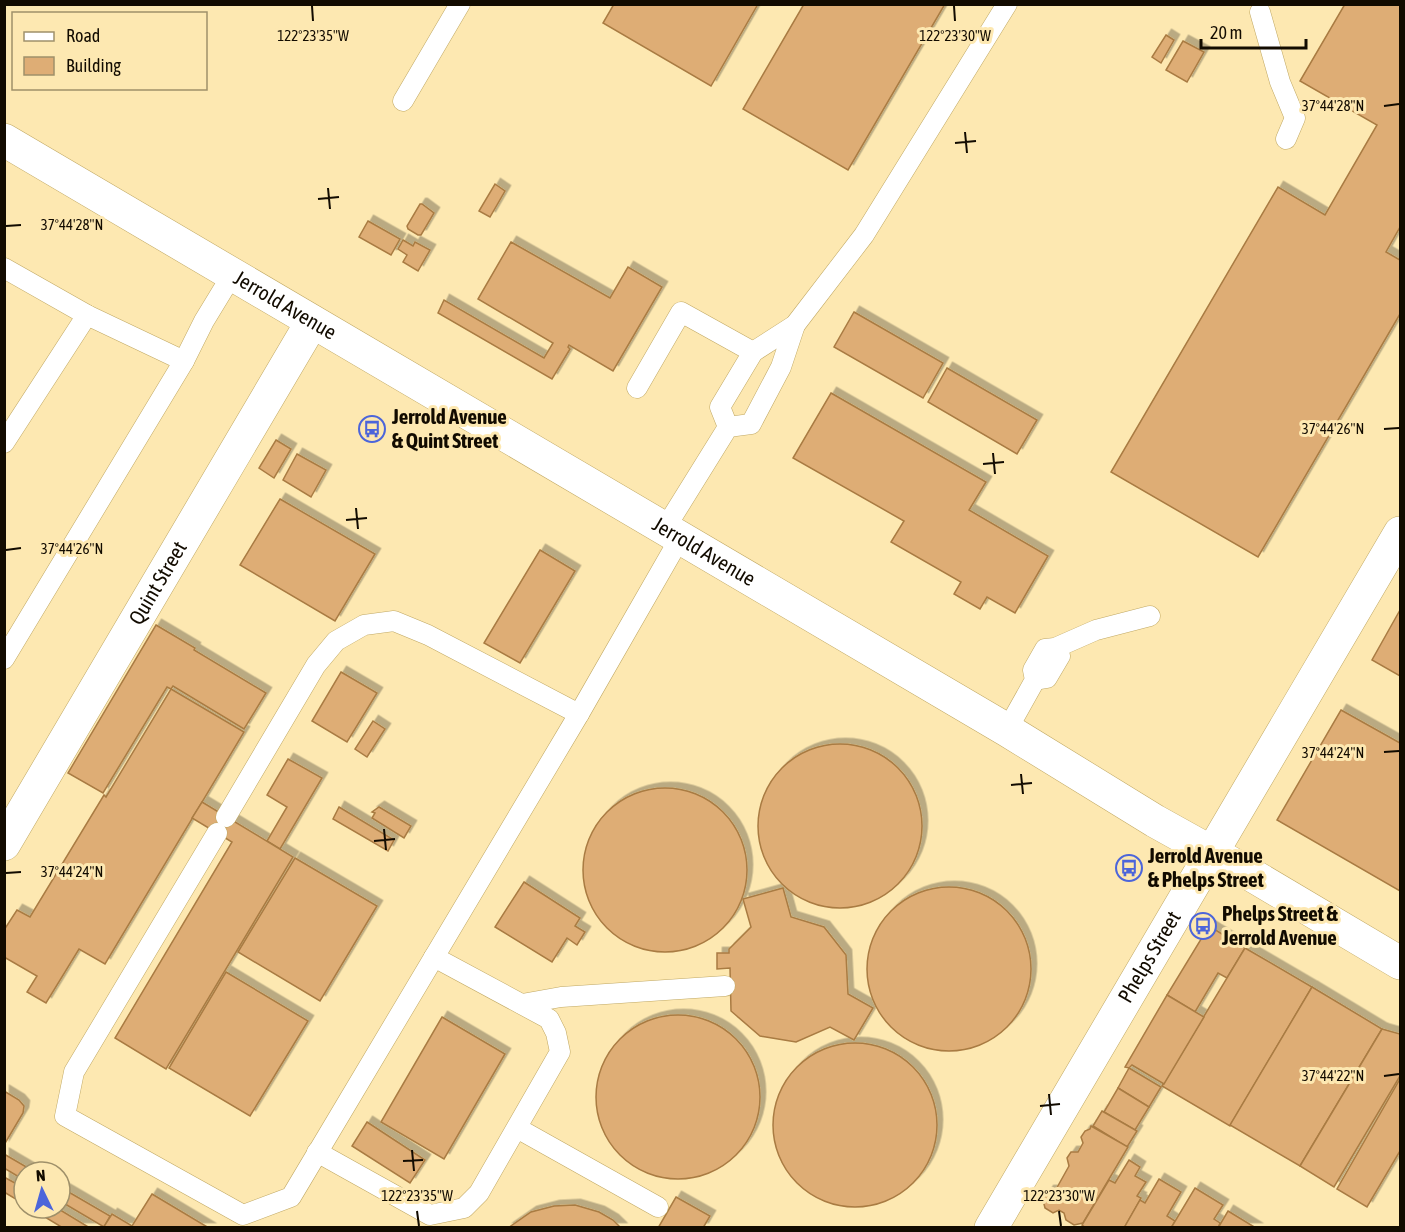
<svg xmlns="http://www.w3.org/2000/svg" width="1405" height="1232" font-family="'Asap Condensed',sans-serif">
	<defs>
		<filter id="shadow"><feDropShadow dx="5.5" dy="-5.5" stdDeviation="0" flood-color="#0004"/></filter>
	</defs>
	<rect width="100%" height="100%" fill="#fde8b1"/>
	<g fill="#dead75" stroke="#a97b43" stroke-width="1.5" filter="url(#shadow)">
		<path d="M614 4H758L711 86 603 23Z"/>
		<path d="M804 4H945L848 170 743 109Z"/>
		<path d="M1345 4H1400V227L1386 252 1400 260V314L1258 557 1111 472 1278 187 1325 215 1377 125 1300 81Z"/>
		<path d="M1166 35 1174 40 1161 63 1152 57Z"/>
		<path d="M1183 41 1204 52 1187 82 1166 70Z"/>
		<path d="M495 184 505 191 490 217 479 211Z"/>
		<path d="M420 204H422L434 213 421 235H418L408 229 407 226Z"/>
		<path d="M368 221 400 239 391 255 359 237Z"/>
		<path d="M403 240 413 246 415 242 430 250 418 271 403 262 407 255 398 249Z"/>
		<path d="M511 242 610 298 628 267 662 287 613 371 569 345 568 347 570 349 552 379 438 313 444 300 544 358 553 343 478 299Z"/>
		<path d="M854 312 943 363 923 398 834 347Z"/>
		<path d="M947 368 1037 420 1017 454 928 402Z"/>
		<path d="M831 393 986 482 969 510 1048 556 1015 613 987 597 980 609 954 594 961 582 891 542 904 521 793 458Z"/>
		<path d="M276 440 291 449 274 478 259 468Z"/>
		<path d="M297 454 326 470 311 497 283 480Z"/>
		<path d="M280 499 375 554 335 621 240 565Z"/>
		<path d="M540 550 575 571 520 663 484 643Z"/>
		<path d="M1400 610V676L1372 660Z"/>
		<path d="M156 625 195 648 194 650 266 693 244 729 173 686 171 689 167 687 103 793 68 773Z"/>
		<path d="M341 672 377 693 347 742 312 721Z"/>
		<path d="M171 689 244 732 105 964 79 949 46 1003 27 992 37 976 4 957V930L17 910 30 917 104 795 106 797Z"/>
		<path d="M1341 710 1400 743V891L1277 820Z"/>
		<path d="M373 721 385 729 367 757 355 749Z"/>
		<circle cx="840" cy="826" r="82"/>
		<path d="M288 759 322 778 280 849 267 841 287 807 267 795Z"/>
		<circle cx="665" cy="870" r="82"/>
		<path d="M202 802 293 857 166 1069 115 1038 232 842 192 818Z"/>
		<path d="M339 807 394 840 388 851 333 819Z"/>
		<path d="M379 807 411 826 404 838 372 818 375 813 372 812Z"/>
		<path d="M295 858 377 906 320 1001 238 952Z"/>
		<path d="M524 882 580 918 575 926 585 932 577 945 567 938 552 962 495 927Z"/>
		<circle cx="949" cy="969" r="82"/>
		<path d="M783 888 791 917 824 927 846 955 848 994 873 1008 854 1040 830 1027 796 1042 760 1036 731 1011 730 968 717 969V953H729V949L751 927 743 899Z"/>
		<path d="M1209 926 1245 948 1227 978 1218 973 1195 1012 1167 995Z"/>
		<path d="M1245 948 1312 987 1230 1126 1162 1086Z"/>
		<path d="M226 972 308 1021 250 1116 169 1068Z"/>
		<path d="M1312 987 1382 1029 1300 1166 1230 1125Z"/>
		<path d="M1167 995 1204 1017 1164 1084 1132 1065 1129 1068 1125 1067Z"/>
		<circle cx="678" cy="1097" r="82"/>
		<path d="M442 1017 505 1054 444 1159 381 1122Z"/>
		<path d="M1382 1029 1400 1034V1076L1334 1187 1300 1166Z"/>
		<circle cx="855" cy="1125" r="82"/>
		<path d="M1129 1068 1161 1087 1149 1107 1118 1088Z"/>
		<path d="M1400 1079V1151L1367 1207 1337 1189Z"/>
		<path d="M1118 1088 1149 1107 1135 1130 1104 1112Z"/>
		<path d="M4 1091 19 1100 24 1106 23 1113 4 1145Z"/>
		<path d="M1102 1111 1137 1131 1127 1147 1093 1126Z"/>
		<path d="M367 1122 425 1160 410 1183 352 1146Z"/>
		<path d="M1091 1126 1128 1147 1083 1223 1074 1225 1066 1220 1064 1213 1059 1210 1053 1213 1045 1208 1043 1200 1048 1191H1055L1069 1166 1067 1158 1071 1152H1078L1083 1143 1081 1137 1085 1131 1090 1129Z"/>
		<path d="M4 1154 35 1172H24V1180L4 1168Z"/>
		<path d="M1129 1160 1140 1167 1135 1176 1146 1182 1137 1196 1141 1198 1124 1228H1086L1082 1225 1109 1180 1115 1183Z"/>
		<path d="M4 1177 24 1188V1204L4 1192Z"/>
		<path d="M1159 1179 1181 1192 1167 1216 1175 1221 1171 1228H1124L1140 1200 1145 1203Z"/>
		<path d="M60 1187 110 1216 104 1227 60 1201Z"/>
		<path d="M1195 1188 1223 1205 1214 1219 1220 1223 1218 1228H1171Z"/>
		<path d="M152 1194 209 1228H103L112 1214 132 1226Z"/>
		<path d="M676 1197 710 1216 703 1228H658Z"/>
		<path d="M575 1205 599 1212 613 1220 621 1228H508L531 1212 554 1206Z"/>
		<path d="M30 1208H57L90 1228H63Z"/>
		<path d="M1228 1211 1256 1228H1218Z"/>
	</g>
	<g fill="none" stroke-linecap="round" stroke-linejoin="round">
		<defs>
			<g id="service">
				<path d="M1260 12 1280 82 1295 118 1286 139"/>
				<path d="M403 101 460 4"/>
				<path d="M4 268 87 315 184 361"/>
				<path d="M637 388 681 312 753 352"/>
				<path d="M728 427 720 407 753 352 795 325 864 235 1007 4"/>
				<path d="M4 443 87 315"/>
				<path d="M664 530 728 427 751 424 781 367 795 325"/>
				<path d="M4 659 184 361 204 321 232 275"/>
				<path d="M1035 680 1047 678 1060 656 1055 648"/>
				<path d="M1007 730 1035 680 1033 670 1045 649 1055 648 1096 630 1150 616"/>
				<path d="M226 817 316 665 336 641 364 625 394 621 428 635 579 714"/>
				<path d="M217 833 74 1072 65 1116 243 1215 291 1197 579 714 680 538"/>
				<path d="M522 1004 561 997 725 986"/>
				<path d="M517 1128 658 1207"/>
				<path d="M317 1152 430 1215 464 1208 479 1193 560 1052 556 1033 549 1019 434 957"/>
			</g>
			<g id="minor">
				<path id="s1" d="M4 844 312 322"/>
				<path id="s2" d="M991 1228C1126 995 1264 764 1400 533"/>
			</g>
			<g id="tertiary">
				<path id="s3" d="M4 140 1007 730 1155 821 1245 871 1400 963"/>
			</g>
		</defs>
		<use href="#service" stroke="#c0a863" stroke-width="21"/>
		<use href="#minor" stroke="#c0a863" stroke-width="34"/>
		<use href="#tertiary" stroke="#c0a863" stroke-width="34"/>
		<use href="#service" stroke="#fff" stroke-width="20"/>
		<use href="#minor" stroke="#fff" stroke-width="33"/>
		<use href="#tertiary" stroke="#fff" stroke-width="33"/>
	</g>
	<path fill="none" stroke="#120b00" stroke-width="2" d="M312 6 313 21M954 6 955 21M1384 106 1399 104M965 132 967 153M955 143 976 141M328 188 330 209M318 199 339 197M6 226 21 225M1384 429 1399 428M993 453 995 474M983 464 1004 462M356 508 358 529M346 520 367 518M6 550 21 548M1384 752 1399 751M1021 774 1023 794M1011 785 1032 783M384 829 386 850M374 841 395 839M6 873 21 872M1384 1076 1399 1074M1049 1094 1051 1115M1040 1106 1060 1104M412 1150 414 1171M403 1161 423 1160M417 1211 419 1226M1059 1211 1061 1226"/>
	<defs>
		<symbol id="bus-ring" viewBox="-11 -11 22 22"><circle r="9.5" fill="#fde8b1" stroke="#4c65da" stroke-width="1.5"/><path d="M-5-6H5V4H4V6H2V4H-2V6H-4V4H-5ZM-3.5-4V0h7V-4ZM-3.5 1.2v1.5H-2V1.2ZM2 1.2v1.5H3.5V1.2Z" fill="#4c65da"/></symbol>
	</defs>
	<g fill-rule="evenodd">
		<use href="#bus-ring" x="357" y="414" width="30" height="30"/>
		<use href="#bus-ring" x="1114" y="853" width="30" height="30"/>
		<use href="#bus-ring" x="1188" y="911" width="30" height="30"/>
	</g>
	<g text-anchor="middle" stroke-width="6" stroke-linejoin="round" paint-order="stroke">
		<g font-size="21" fill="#120b00" stroke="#fde8b1">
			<text dy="7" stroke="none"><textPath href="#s3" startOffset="326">Jerrold Avenue</textPath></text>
			<text dy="7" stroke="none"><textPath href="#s3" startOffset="812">Jerrold Avenue</textPath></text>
			<text dy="7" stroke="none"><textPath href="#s1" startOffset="303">Quint Street</textPath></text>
			<text dy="7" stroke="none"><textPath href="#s2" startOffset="314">Phelps Street</textPath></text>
		</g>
		<g font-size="21" font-weight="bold" fill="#120b00" stroke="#fde8b1" text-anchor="start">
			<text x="392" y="424">Jerrold Avenue<tspan x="392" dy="24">&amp; Quint Street</tspan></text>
			<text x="1148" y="863">Jerrold Avenue<tspan x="1148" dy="24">&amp; Phelps Street</tspan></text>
			<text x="1222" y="921">Phelps Street &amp;<tspan x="1222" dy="24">Jerrold Avenue</tspan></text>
		</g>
	</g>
	<g font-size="15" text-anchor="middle" fill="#120b00" stroke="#fde8b1" stroke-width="6" stroke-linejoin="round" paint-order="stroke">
		<text x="313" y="41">122°23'35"W</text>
		<text x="955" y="41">122°23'30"W</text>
		<text x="1333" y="111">37°44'28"N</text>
		<text x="72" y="230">37°44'28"N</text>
		<text x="1333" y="434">37°44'26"N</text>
		<text x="72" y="554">37°44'26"N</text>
		<text x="1333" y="758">37°44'24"N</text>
		<text x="72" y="877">37°44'24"N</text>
		<text x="1333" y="1081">37°44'22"N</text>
		<text x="417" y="1201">122°23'35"W</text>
		<text x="1059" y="1201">122°23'30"W</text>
	</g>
	<rect width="1405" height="1232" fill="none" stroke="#120b00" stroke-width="12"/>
	<rect x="12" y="12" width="195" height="78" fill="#fde8b1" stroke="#9f906a" stroke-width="1.5"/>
	<rect x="24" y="32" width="30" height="9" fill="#ffffff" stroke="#9f906a" stroke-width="1.5"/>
	<text x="66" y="42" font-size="18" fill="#120b00">Road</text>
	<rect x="24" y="57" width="30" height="18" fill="#dead75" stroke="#9f906a" stroke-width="1.5"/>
	<text x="66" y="72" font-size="18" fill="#120b00">Building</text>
	<g transform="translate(42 1190) rotate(355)"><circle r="28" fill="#fde8b1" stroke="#9f906a" stroke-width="1.5"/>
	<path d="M0-4.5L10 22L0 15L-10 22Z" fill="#4c65da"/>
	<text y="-9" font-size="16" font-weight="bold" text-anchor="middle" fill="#120b00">N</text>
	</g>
	<path d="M1201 39v9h105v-9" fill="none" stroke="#120b00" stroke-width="3"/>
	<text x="1210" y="39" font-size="18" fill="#120b00" stroke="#fde8b1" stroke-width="4.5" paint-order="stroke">20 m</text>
</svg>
